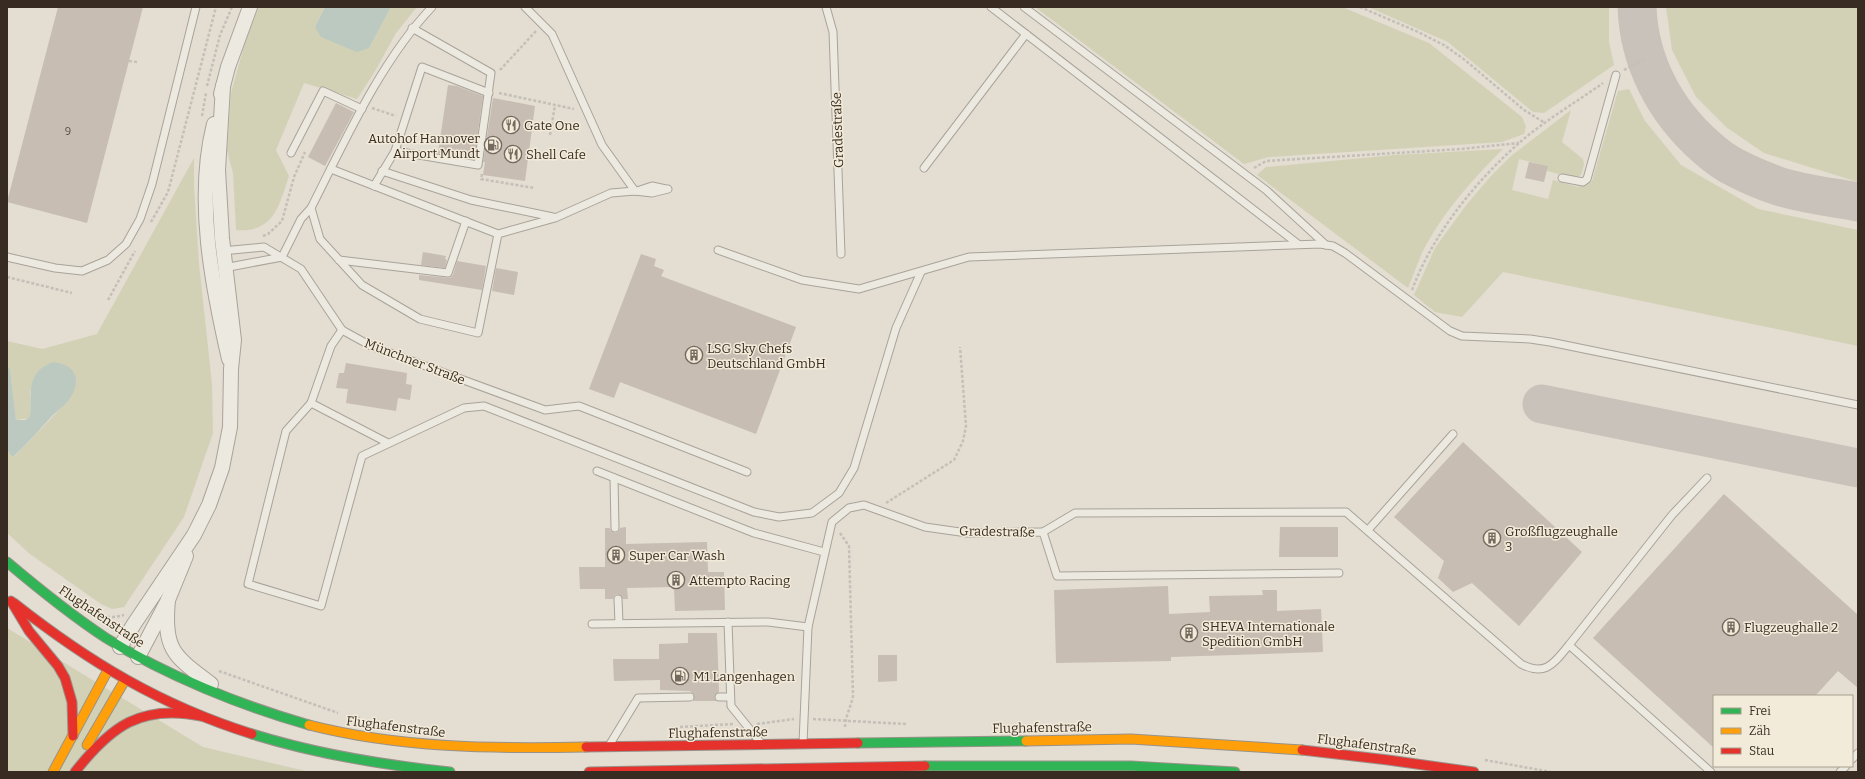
<svg xmlns="http://www.w3.org/2000/svg" width="1865" height="779" font-family="Bitter,serif">
	<rect width="100%" height="100%" fill="#e3ddd2"/>
	<g fill="#d2d1b5">
		<path d="M259 7H325L315 27 369 48 391 7H417L396 33 374 73 357 99 304 83 276 150 289 176C279 206 274 233 236 230L233 173 227 151 231 93 246 39Z"/>
		<path d="M1035 7H1342L1429 43 1522 117 1526 127 1524 134 1502 142 1269 157 1244 164Z"/>
		<path d="M1368 7H1609V42L1614 65 1544 113 1533 112 1448 42Z"/>
		<path d="M1666 7H1858V182L1764 153 1726 127 1696 97 1672 50Z"/>
		<path d="M1629 89 1645 121 1681 165 1758 209 1858 230V346L1503 272 1462 317 1435 312 1414 295 1435 248 1467 204 1491 176 1511 156 1571 110 1562 142 1583 159 1584 165 1581 175 1575 178 1547 171V166L1519 159 1512 190 1548 199 1553 180 1578 187 1592 181 1618 91Z"/>
		<path d="M1503 149C1476 176 1448 206 1429 240 1420 254 1415 272 1408 288L1257 175 1266 167 1395 155Z"/>
		<path d="M194 158V187L199 264 212 384 213 433 184 517 124 607 112 609 101 604 30 554 7 533V450L14 457 67 402 35 376 30 392V418L16 420 10 369 7 367V341L42 349 97 334Z"/>
		<path d="M7 628 203 747 310 772H7Z"/>
	</g>
	<g fill="#bbc9c0">
		<path d="M325 7H391L369 48 357 52 321 37 315 27Z"/>
		<path d="M53 362C78 365 82 382 68 401 63 407 57 411 52 416 39 430 27 444 13 457L7 450V367L10 369 16 420H25L30 417C32 393 25 373 53 362Z"/>
	</g>
	<g fill="none" stroke-linecap="round" stroke-linejoin="round">
		<g stroke="#c8c2ba" stroke-width="39">
			<path d="M1637 7C1639 62 1665 111 1706 147 1715 155 1725 163 1736 168 1749 175 1764 181 1778 186 1802 194 1832 197 1858 202"/>
			<path d="M1542 404 1858 468"/>
		</g>
	</g>
	<g fill="#c7bdb2">
		<path d="M58 7H143L87 223 7 202Z"/>
		<path d="M448 85 457 86 483 96 474 159 438 153Z"/>
		<path d="M493 98 535 106 525 181 483 175 485 162H483Z"/>
		<path d="M336 103 354 112 325 166 308 157Z"/>
		<path d="M1529 162 1548 166 1544 182 1525 178Z"/>
		<path d="M423 252 446 256 445 259 447 260 445 268 421 265Z"/>
		<path d="M641 254 656 259 654 266 664 270 661 276 796 327 756 434 620 382 614 398 589 389Z"/>
		<path d="M457 261 486 266 482 290 419 280V275L450 278 453 275Z"/>
		<path d="M496 268 518 272 514 295 492 291Z"/>
		<path d="M346 363 407 373 406 384 412 385 410 400 398 398 396 411 346 403 348 389 336 388 339 373H344Z"/>
		<path d="M1463 442 1582 552 1519 626 1472 583 1453 592 1438 578 1444 561 1394 517Z"/>
		<path d="M1724 494 1858 615V688L1838 671 1815 696H1714V748L1593 638Z"/>
		<path d="M626 527V544L707 542 708 572H724L725 610 675 611 674 587 627 588 628 599H623L618 594 615 595 613 599H605V589H580L579 567H605V528H610L611 531 615 533 619 531 620 528Z"/>
		<path d="M1280 527H1338V557H1279Z"/>
		<path d="M1168 586 1169 614 1210 612 1209 596 1263 595 1262 590H1277V611L1321 609 1323 652 1171 657V661L1056 663 1054 590Z"/>
		<path d="M688 633H717L719 692 715 695 716 701H693L694 695 690 691 660 690V680L614 681 613 659H659V644L688 643Z"/>
		<path d="M878 655H897V681L878 682Z"/>
	</g>
	<g fill="none" stroke-linecap="round" stroke-linejoin="round">
		<defs>
			<g id="lane">
				<path d="M525 7 552 34 602 145 635 191"/>
				<path d="M826 7 833 32 841 254"/>
				<path d="M991 7 1298 244"/>
				<path d="M1024 7 1266 190 1326 245"/>
				<path d="M395 151 478 165 491 73 412 28"/>
				<path d="M291 153 323 91 362 109"/>
				<path d="M924 168 1026 34"/>
				<path d="M331 169 498 234"/>
				<path d="M382 171 471 200 553 217"/>
				<path d="M1562 178 1583 182 1587 179 1616 75"/>
				<path d="M374 186 395 151 422 67 489 93"/>
				<path d="M637 191 652 186 666 189"/>
				<path d="M311 208C345 141 380 62 432 7"/>
				<path d="M718 250 802 280 859 289 969 257 1320 244 1333 246 1345 253 1450 331 1462 336 1530 339 1550 342 1858 405"/>
				<path d="M222 251 264 247 301 269 342 330 371 346 545 410 579 406 747 472"/>
				<path d="M7 257 55 268 82 271 108 260 126 244 140 219 152 184 196 7"/>
				<path d="M282 257 301 219 311 208 320 239 362 285 420 319 478 333 498 234 555 218 611 193 635 191 652 193 668 189"/>
				<path d="M339 260 448 273 466 221"/>
				<path d="M224 268 282 257"/>
				<path d="M311 403 331 346 342 330"/>
				<path d="M388 443 311 403 286 431 248 584 321 606 362 456 464 408 484 406 754 512 779 517 812 513 839 493 854 468 896 328 921 272"/>
				<path d="M597 471 754 533 824 552"/>
				<path d="M614 478 615 528"/>
				<path d="M1368 530 1453 434"/>
				<path d="M1043 532 1075 513 1346 512 1521 664C1546 677 1554 663 1569 645L1672 515 1707 478"/>
				<path d="M618 599 619 623"/>
				<path d="M728 622 731 706 760 742"/>
				<path d="M592 624 768 622 808 627"/>
				<path d="M1569 645 1711 772"/>
				<path d="M719 697H730"/>
				<path d="M803 743 808 627 832 522 849 508 864 505 925 527 967 533 1043 532 1057 576 1339 573"/>
				<path d="M610 744 638 698 690 697"/>
				<path d="M1852 759 1858 753"/>
				<path d="M1840 772 1846 766"/>
			</g>
			<g id="street">
				<path d="M221 94 228 67 250 7"/>
				<path d="M214 124C195 199 212 285 229 359"/>
				<path d="M168 600C163 650 174 656 211 684"/>
				<path d="M120 647 134 624 194 535 209 505 222 468 230 427 231 369 234 340 222 238 218 170 223 86"/>
				<path d="M138 657 168 600 186 556"/>
			</g>
			<g id="fast">
				<path d="M7 562C39 589 71 615 106 638 165 675 242 706 309 725"/>
				<path d="M252 734C316 754 383 765 450 772"/>
				<path d="M858 743 1026 741"/>
				<path d="M925 766H1131L1235 772"/>
			</g>
			<g id="slow">
				<path d="M309 725C399 748 493 749 586 747"/>
				<path d="M1026 741 1131 739 1302 750"/>
				<path d="M87 745 125 680"/>
				<path d="M53 772 108 670"/>
			</g>
			<g id="jam">
				<path d="M11 601 29 631 58 666 65 678 72 702 73 736"/>
				<path d="M14 603C89 662 160 705 252 734"/>
				<path d="M586 747 858 743"/>
				<path d="M1302 750 1388 760 1474 772"/>
				<path d="M75 772C111 726 141 704 201 716"/>
				<path d="M589 772 925 766"/>
			</g>
		</defs>
		<use href="#lane" stroke="#a9a39a" stroke-width="9"/>
		<use href="#street" stroke="#a9a39a" stroke-width="16"/>
		<use href="#fast" stroke="#99928a" stroke-width="11"/>
		<use href="#slow" stroke="#99928a" stroke-width="11"/>
		<use href="#jam" stroke="#99928a" stroke-width="11"/>
		<g stroke="#c4c0b8" stroke-width="2.5" stroke-dasharray="3 2" stroke-linecap="butt">
			<path d="M1360 7 1416 31 1444 45 1465 60 1524 110 1545 123"/>
			<path d="M129 61 137 62"/>
			<path d="M500 70 536 31"/>
			<path d="M1624 70 1646 58"/>
			<path d="M207 86 220 35 232 7"/>
			<path d="M499 93 574 109"/>
			<path d="M372 108 396 116"/>
			<path d="M202 116 206 93"/>
			<path d="M550 135 555 105"/>
			<path d="M1254 168 1266 161 1461 149 1519 143"/>
			<path d="M482 174 481 179 534 188"/>
			<path d="M151 222 168 192 216 7"/>
			<path d="M263 236 268 234 282 221 294 177 305 152"/>
			<path d="M7 277 72 293"/>
			<path d="M1412 290C1433 234 1474 183 1519 143 1544 121 1575 103 1603 83"/>
			<path d="M108 300 135 251"/>
			<path d="M886 503 954 460 963 441 966 426 960 347"/>
			<path d="M840 533 849 546 853 696C851 707 845 717 845 728"/>
			<path d="M107 617H115L124 615"/>
			<path d="M219 671 338 713"/>
			<path d="M349 716 360 718"/>
			<path d="M813 719 906 724"/>
			<path d="M757 724 794 719"/>
			<path d="M680 727 733 724"/>
			<path d="M1485 760 1551 772"/>
		</g>
		<use href="#lane" stroke="#ece9e1" stroke-width="7"/>
		<use href="#street" stroke="#ece9e1" stroke-width="14"/>
		<use href="#fast" stroke="#30b455" stroke-width="9"/>
		<use href="#slow" stroke="#ff9f0a" stroke-width="9"/>
		<use href="#jam" stroke="#e5322d" stroke-width="9"/>
	</g>
	<defs>
		<symbol id="restaurant-ring" viewBox="-11 -11 22 22"><circle r="9.5" fill="#f3ebd9" stroke="#746a60" stroke-width="1.5"/><path d="M-5-6h1v4h1v-4h1v4h1v-4h1v5L-1.5 .5V6h-2V.5L-5-1ZM5-6V6H3V1.5H1.5Q1.5-4 5-6Z" fill="#746a60"/></symbol>
		<symbol id="fuel-ring" viewBox="-11 -11 22 22"><circle r="9.5" fill="#f3ebd9" stroke="#746a60" stroke-width="1.5"/><path d="M-5.5-6h7V0h2V4h1.3V-2.5L3-4.5l.8-.8L6-3V5H2.5V1h-1V6h-7ZM-4.2-4.7v3.2H.2V-4.7Z" fill="#746a60"/></symbol>
		<symbol id="building-ring" viewBox="-11 -11 22 22"><circle r="9.5" fill="#f3ebd9" stroke="#746a60" stroke-width="1.5"/><path d="M-4-6H4V6H1V3H-1V6H-4ZM-2.5-4.3h1.7v1.8h-1.7ZM.8-4.3h1.7v1.8H.8ZM-2.5-1h1.7V.8h-1.7ZM.8-1h1.7V.8H.8Z" fill="#746a60"/></symbol>
	</defs>
	<g fill-rule="evenodd">
		<use href="#restaurant-ring" x="501" y="115" width="20" height="20"/>
		<use href="#fuel-ring" x="483" y="135" width="20" height="20"/>
		<use href="#restaurant-ring" x="503" y="144" width="20" height="20"/>
		<use href="#building-ring" x="684" y="345" width="20" height="20"/>
		<use href="#building-ring" x="1482" y="528" width="20" height="20"/>
		<use href="#building-ring" x="606" y="545" width="20" height="20"/>
		<use href="#building-ring" x="666" y="570" width="20" height="20"/>
		<use href="#building-ring" x="1721" y="617" width="20" height="20"/>
		<use href="#building-ring" x="1179" y="623" width="20" height="20"/>
		<use href="#fuel-ring" x="670" y="666" width="20" height="20"/>
	</g>
	<g text-anchor="middle" stroke-width="3" stroke-linejoin="round" paint-order="stroke">
		<g font-size="11" fill="#5c5046">
			<text x="68" y="135">9</text>
		</g>
		<g font-size="13" fill="#382c22" stroke="#f3ebd9" text-anchor="start">
			<text x="524" y="130">Gate One</text>
			<text x="480" y="143" text-anchor="end">Autohof Hannover<tspan x="480" dy="15">Airport Mundt</tspan></text>
			<text x="526" y="159">Shell Cafe</text>
			<text x="707" y="353">LSG Sky Chefs<tspan x="707" dy="15">Deutschland GmbH</tspan></text>
			<text x="1505" y="536">Großflugzeughalle<tspan x="1505" dy="15">3</tspan></text>
			<text x="629" y="560">Super Car Wash</text>
			<text x="689" y="585">Attempto Racing</text>
			<text x="1202" y="631">SHEVA Internationale<tspan x="1202" dy="15">Spedition GmbH</tspan></text>
			<text x="1744" y="632">Flugzeughalle 2</text>
			<text x="693" y="681">M1 Langenhagen</text>
		</g>
		<g font-size="13" fill="#382c22" stroke="#f3ebd9">
			<text transform="translate(837 130) rotate(-92)" y="5">Gradestraße</text>
			<text transform="translate(415 361) rotate(21)" y="5">Münchner Straße</text>
			<text transform="translate(997 531) rotate(1)" y="5">Gradestraße</text>
			<text transform="translate(102 616) rotate(34)" y="5">Flughafenstraße</text>
			<text transform="translate(396 726) rotate(7)" y="5">Flughafenstraße</text>
			<text transform="translate(1042 727) rotate(-1)" y="5">Flughafenstraße</text>
			<text transform="translate(718 732) rotate(-1)" y="5">Flughafenstraße</text>
			<text transform="translate(1367 744) rotate(7)" y="5">Flughafenstraße</text>
		</g>
	</g>
	<rect width="1865" height="779" fill="none" stroke="#382c22" stroke-width="16"/>
	<rect x="1713" y="695" width="140" height="72" fill="#f3ebd9" stroke="#a89f90"/>
	<rect x="1721" y="708" width="20" height="6" fill="#30b455" stroke="#a89f90"/>
	<text x="1749" y="715" font-size="12" fill="#382c22">Frei</text>
	<rect x="1721" y="728" width="20" height="6" fill="#ff9f0a" stroke="#a89f90"/>
	<text x="1749" y="735" font-size="12" fill="#382c22">Zäh</text>
	<rect x="1721" y="748" width="20" height="6" fill="#e5322d" stroke="#a89f90"/>
	<text x="1749" y="755" font-size="12" fill="#382c22">Stau</text>
</svg>
